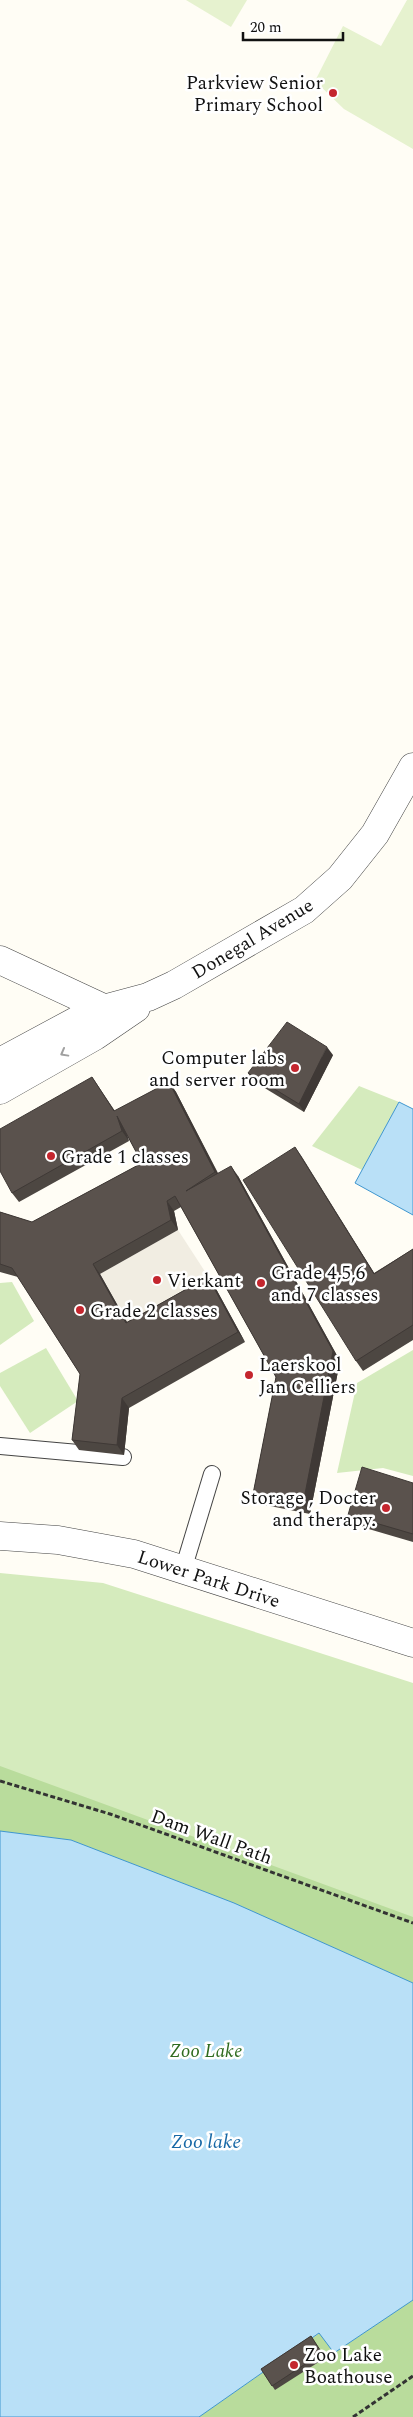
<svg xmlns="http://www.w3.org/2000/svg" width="413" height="2417" font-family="Spectral,serif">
	<rect width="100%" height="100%" fill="#fffdf5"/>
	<g fill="#d5ebbd">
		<path d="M359 1086 399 1102 362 1170 312 1146Z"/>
		<path d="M12 1282 34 1321 0 1345V1283Z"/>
		<path d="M46 1348 78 1401 30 1433 0 1386V1373Z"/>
		<path d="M413 1350V1476L383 1468 337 1473 357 1383Z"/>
		<path d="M0 1573 103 1583 413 1683V2417H0Z"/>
	</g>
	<g fill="#b9dc9c">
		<path d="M0 1766 413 1917V1983L234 1903 71 1840 0 1831Z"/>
		<path d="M413 2300V2417H199L320 2333 334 2353Z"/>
	</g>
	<g fill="#e6f2cf">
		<path d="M186 0H247L231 27Z"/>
		<path d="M407 0H413V149L344 109 315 81 343 26 381 46Z"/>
	</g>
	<path fill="#f1ede2" d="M178 1230 215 1287 133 1333 100 1274Z"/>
	<g fill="#b9e0f7" stroke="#3f96cf">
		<path d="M399 1102 413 1109V1215L355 1183Z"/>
		<path d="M0 1831 71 1840 234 1903 413 1983V2300L334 2353 319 2333 199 2417H0Z"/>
	</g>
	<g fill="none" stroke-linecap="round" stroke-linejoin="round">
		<defs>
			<g id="lane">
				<path d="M0 1446 123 1457"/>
				<path d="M183 1570 212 1474"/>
			</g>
			<g id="street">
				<path d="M0 960 116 1014"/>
				<path d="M0 1062 76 1021 107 1008 148 997 174 985 304 910 340 878 375 834 413 767"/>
				<path d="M0 1090 95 1036 136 1008"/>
				<path d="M0 1536 58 1540 134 1554 413 1643"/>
			</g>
		</defs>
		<use href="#lane" stroke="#444" stroke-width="18"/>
		<use href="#street" stroke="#444" stroke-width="29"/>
		<g stroke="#333" stroke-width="3" stroke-dasharray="5 2.5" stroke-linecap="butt">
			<path d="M0 1781 110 1814 413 1923"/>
			<path d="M353 2417 413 2376"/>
		</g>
		<use href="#lane" stroke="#fff" stroke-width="16"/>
		<use href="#street" stroke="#fff" stroke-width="28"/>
	</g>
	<g fill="#4d4742">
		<path d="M333 1055 304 1112 253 1081 248 1073Z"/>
		<path d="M92 1077 115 1111 169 1082 176 1092 218 1173 238 1176 340 1361 310 1514 260 1504 253 1494 276 1377 181 1207 174 1211 178 1230 100 1274 127 1322 208 1277 215 1287 245 1342 129 1408 124 1455 79 1450 72 1440 80 1374 18 1277 0 1272V1212L32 1222 142 1163 127 1135 129 1141 19 1202 12 1193Z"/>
		<path d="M295 1147 374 1273 413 1249V1340L363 1371 356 1361Z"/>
		<path d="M413 1483V1542L355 1525 348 1515Z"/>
		<path d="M311 2336 325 2358 275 2390 261 2369Z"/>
	</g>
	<g fill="#3f3936">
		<path d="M327 1047 333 1055 304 1112 299 1104Z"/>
		<path d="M169 1082 176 1092 222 1182 215 1172Z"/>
		<path d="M117 1116 124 1126 129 1141 122 1131Z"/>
		<path d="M295 1147 302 1157 381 1284 374 1274Z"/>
		<path d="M231 1166 238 1176 340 1361 310 1514 303 1504Z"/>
		<path d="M167 1201 174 1211 178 1230 171 1220Z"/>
		<path d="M93 1264 100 1274 133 1333 126 1323Z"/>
		<path d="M208 1277 215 1287 245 1342 238 1332Z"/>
		<path d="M122 1398 129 1408 124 1455 117 1445Z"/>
	</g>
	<g fill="#5a524d" stroke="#3f3936">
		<path d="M287 1022 327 1047 299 1104 248 1073Z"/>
		<path d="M92 1077 114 1111 169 1082 215 1172 186 1191 231 1166 333 1351 303 1504 253 1494 276 1377 175 1196 167 1201 171 1220 93 1264 126 1323 208 1277 238 1332 122 1398 117 1445 72 1440 80 1374 12 1268 0 1264V1212L32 1222 142 1163 117 1116 122 1131 12 1193 0 1171V1129Z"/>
		<path d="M295 1147 374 1274 413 1249V1325L356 1361 243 1180Z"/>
		<path d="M362 1467 413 1483V1534L348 1515Z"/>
		<path d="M311 2336 322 2353 272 2386 261 2369Z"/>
	</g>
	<defs><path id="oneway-chevron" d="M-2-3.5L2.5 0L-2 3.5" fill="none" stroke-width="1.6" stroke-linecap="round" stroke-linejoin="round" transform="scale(1.25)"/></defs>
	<use stroke="#a0a0a0" href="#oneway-chevron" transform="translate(64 1053) rotate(151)"/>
	<g fill="#c4262e" stroke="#fff" stroke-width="2">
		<circle cx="333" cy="93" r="5"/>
		<circle cx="295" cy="1068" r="5"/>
		<circle cx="51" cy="1156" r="5"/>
		<circle cx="157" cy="1280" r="5"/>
		<circle cx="261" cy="1283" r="5"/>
		<circle cx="80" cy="1310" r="5"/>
		<circle cx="249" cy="1375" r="5"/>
		<circle cx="386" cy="1508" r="5"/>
		<circle cx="294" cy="2365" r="5"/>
	</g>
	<g text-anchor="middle" stroke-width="5" stroke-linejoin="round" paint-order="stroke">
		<g font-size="19" fill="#111" stroke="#fff" text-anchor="start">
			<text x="323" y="89" text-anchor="end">Parkview Senior<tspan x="323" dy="22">Primary School</tspan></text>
			<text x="285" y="1064" text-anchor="end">Computer labs<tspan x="285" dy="22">and server room</tspan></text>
			<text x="61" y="1163">Grade 1 classes</text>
			<text x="271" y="1279">Grade 4,5,6<tspan x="271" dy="22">and 7 classes</tspan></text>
			<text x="167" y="1287">Vierkant</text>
			<text x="90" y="1317">Grade 2 classes</text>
			<text x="259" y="1371">Laerskool<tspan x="259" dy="22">Jan Celliers</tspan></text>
			<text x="376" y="1504" text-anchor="end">Storage , Docter<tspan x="376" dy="22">and therapy.</tspan></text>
			<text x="304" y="2361">Zoo Lake<tspan x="304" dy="22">Boathouse</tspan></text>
		</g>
		<g font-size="19" fill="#111" stroke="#fff">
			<text transform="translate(252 938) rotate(-31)" y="7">Donegal Avenue</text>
			<text transform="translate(209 1578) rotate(18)" y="7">Lower Park Drive</text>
			<text transform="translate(212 1836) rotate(20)" y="7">Dam Wall Path</text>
		</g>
		<g font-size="19" font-style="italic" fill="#2f6b1f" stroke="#fff">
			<text x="206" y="2057">Zoo Lake</text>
		</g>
		<g font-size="20" font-style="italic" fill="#1768a6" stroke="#fff">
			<text x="206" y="2148">Zoo lake</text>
		</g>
	</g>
	<path d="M243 32v8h100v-8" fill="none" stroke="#111111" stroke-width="2.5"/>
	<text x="250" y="32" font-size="15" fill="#111111" stroke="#ffffff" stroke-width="4" paint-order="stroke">20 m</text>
</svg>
